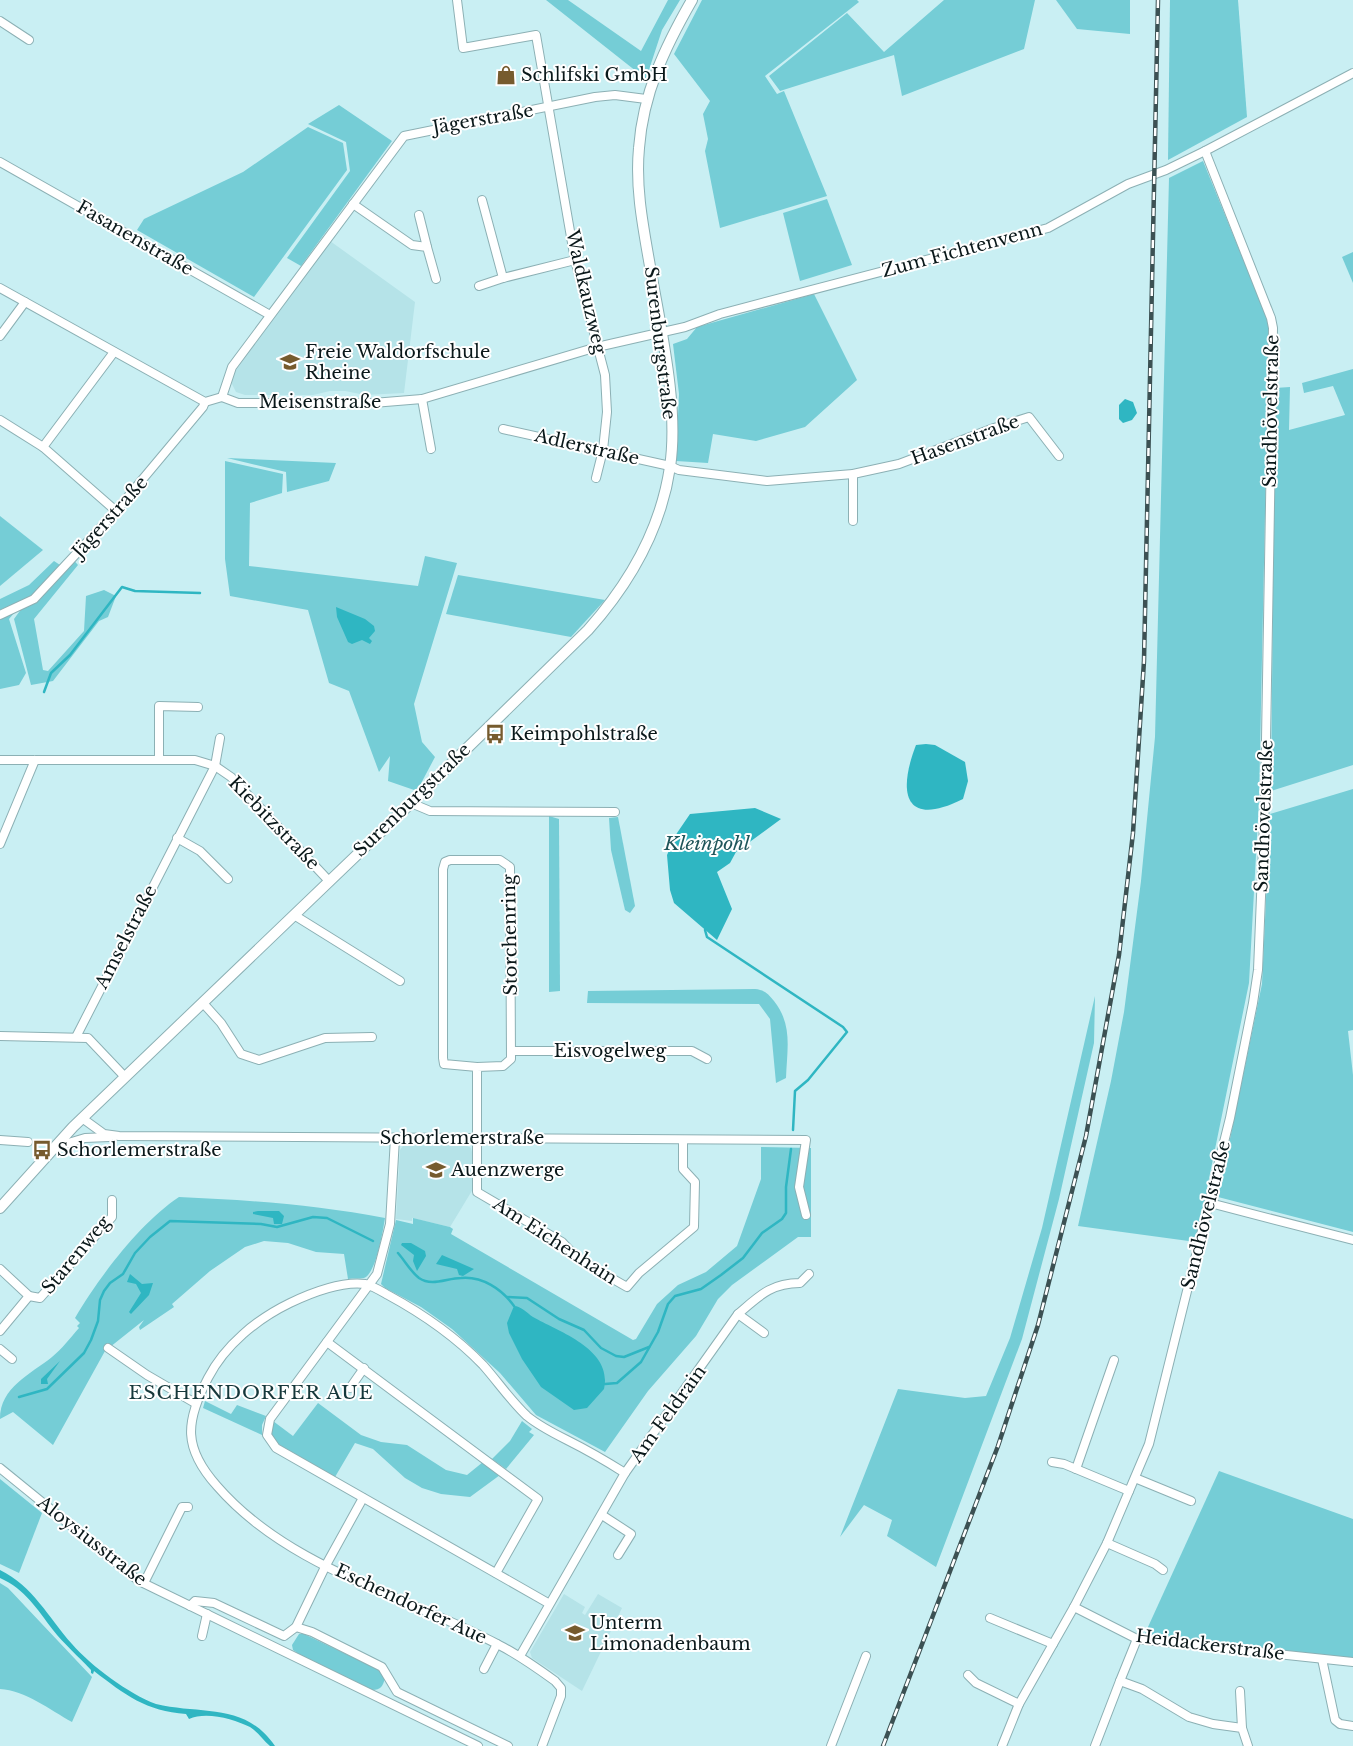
<svg xmlns="http://www.w3.org/2000/svg" width="1353" height="1746" font-family="'Libre Baskerville',serif">
	<rect width="100%" height="100%" fill="#c9eff3"/>
	<g fill="#b5e3e8">
		<path d="M330 241 415 302 404 393 365 395 345 391H330L313 395H245L236 392 231 382 234 373Z"/>
		<path d="M465 1145 471 1148 472 1152 473 1189 450 1227 412 1218V1221L396 1219 400 1150 403 1146Z"/>
		<path d="M564 1594 585 1607 582 1613 585 1615 598 1594 622 1608 582 1691 532 1658 530 1652Z"/>
	</g>
	<g fill="#75cdd6">
		<path d="M546 0H568L641 51 668 0H680L662 30 646 79Z"/>
		<path d="M702 0H857L859 2 765 76 777 94 784 91 827 196 720 228 705 151 708 139 703 114 710 101 674 54Z"/>
		<path d="M944 0H1035L1024 49 902 96 894 55 780 91 769 76 847 13 884 52Z"/>
		<path d="M1056 0H1130V34L1077 29Z"/>
		<path d="M1170 0H1238L1247 117 1168 160Z"/>
		<path d="M339 105 392 141 301 266 287 258 350 171 346 142 308 124Z"/>
		<path d="M308 127 343 143 347 170 254 297 137 230 144 219 243 172Z"/>
		<path d="M1203 161 1269 323 1259 800 1249 983 1196 1242 1078 1226 1111 1081 1124 1012 1141 881 1155 737 1169 178Z"/>
		<path d="M827 199 852 265 800 281 783 213Z"/>
		<path d="M1353 252V283L1342 257Z"/>
		<path d="M814 294 857 380 805 427 756 441 713 434 708 463 676 461 679 394 673 344 687 339 697 327Z"/>
		<path d="M1353 369V765L1271 791 1275 388 1290 387 1289 430 1345 415 1333 386 1304 393 1302 383Z"/>
		<path d="M227 458 336 463 329 481 287 492 286 472Z"/>
		<path d="M225 461 283 474 282 493 250 503 249 566 418 586 425 556 457 563 414 704 422 742 435 757 417 791 388 781 390 756 379 772 349 691 329 683 308 610 230 596 225 559Z"/>
		<path d="M0 516 43 550 0 586Z"/>
		<path d="M69 555 78 565 34 619 43 670 48 671 84 631 86 596 104 590 116 596 108 617 99 621 53 681 31 685 14 619 30 597 0 610V599L29 585 54 561 60 565Z"/>
		<path d="M458 575 605 600 571 637 446 614Z"/>
		<path d="M24 601 9 619 26 673 19 685 0 689V614Z"/>
		<path d="M1353 789V1030L1348 1031 1353 1075V1232L1218 1197 1262 984 1270 814Z"/>
		<path d="M549 816 559 819 560 991 549 992Z"/>
		<path d="M618 817 635 906 630 913 625 910 611 850 609 818Z"/>
		<path d="M755 989C765 990 768 994 774 1001 793 1025 787 1049 786 1078L776 1083 770 1019 759 1004 587 1003 588 991Z"/>
		<path d="M1095 996 1094 1043 1059 1199 1022 1339 936 1567 887 1536 892 1520 864 1505 840 1537 898 1389 965 1398 986 1396 1010 1338 1042 1228Z"/>
		<path d="M761 1147 811 1148V1237H798L732 1285 718 1299 696 1336 648 1391 605 1452 536 1415 500 1373 452 1329 421 1307 385 1288 381 1284 396 1220 413 1224V1218L450 1227 453 1229 451 1234 633 1340 636 1339 657 1304 678 1285 706 1272 737 1246 761 1179Z"/>
		<path d="M179 1197C249 1200 317 1205 385 1218 383 1230 376 1274 364 1278 359 1279 353 1278 348 1279L344 1254 316 1252 288 1243 264 1241 245 1247 210 1271 172 1304 174 1307 140 1330 139 1327 144 1320 105 1351 53 1445 13 1412 0 1419C0 1387 31 1374 52 1357 62 1349 70 1338 79 1328L77 1326 80 1323 75 1318C99 1277 140 1223 179 1197Z"/>
		<path d="M205 1401 231 1414 237 1405 266 1416 262 1425V1435L203 1408Z"/>
		<path d="M318 1403 361 1435 381 1442 407 1445 446 1470 467 1475 483 1462 500 1475 470 1497 441 1494 422 1488 405 1478 373 1449 355 1443 335 1477 278 1444 271 1436 273 1421 293 1436Z"/>
		<path d="M522 1421 532 1429 529 1432 534 1435 506 1469 492 1459 510 1441Z"/>
		<path d="M1219 1471 1353 1519V1661L1143 1638Z"/>
		<path d="M0 1479 42 1513 19 1573 0 1564Z"/>
		<path d="M0 1583 8 1588 92 1677 72 1722C50 1710 25 1690 0 1689Z"/>
		<path d="M299 1634H304L377 1669 385 1678C383 1686 381 1690 372 1690L302 1656 293 1650 292 1645Z"/>
	</g>
	<g fill="#2fb6c2">
		<path d="M1125 399 1133 402 1137 413 1132 420 1123 423 1119 419V405Z"/>
		<path d="M336 607 365 619 374 626 375 631 369 638 372 641 370 644 362 640 352 644 348 642 337 617Z"/>
		<path d="M926 744 935 745 965 762 968 781 963 799C905 828 897 794 916 745Z"/>
		<path d="M755 808 781 819 736 852 730 863 717 872 732 909 717 940 674 903 670 890 667 855 677 833 690 814Z"/>
		<path d="M258 1211H279L284 1216 282 1224H274L273 1218 253 1214V1212Z"/>
		<path d="M402 1243H411L425 1251 426 1256 417 1271 413 1261 414 1255 401 1245Z"/>
		<path d="M442 1255 474 1269 463 1276 459 1275 457 1269 436 1264Z"/>
		<path d="M130 1274 142 1284 153 1283 149 1295 131 1314 129 1312 141 1293 136 1284 127 1282Z"/>
		<path d="M514 1306C521 1306 527 1313 533 1317 559 1332 613 1349 604 1389L587 1408 574 1410 541 1387 522 1359 509 1333 507 1323Z"/>
		<path d="M60 1361 47 1379 48 1384H41V1379Z"/>
		<path d="M0 1570C33 1586 48 1617 72 1644 91 1666 129 1694 156 1704 202 1715 245 1702 275 1746H270C263 1740 258 1732 250 1727 234 1719 206 1711 189 1719L186 1714C146 1711 125 1695 94 1671L93 1674 91 1673V1670C78 1656 64 1644 53 1630 37 1609 25 1589 0 1578Z"/>
	</g>
	<g fill="none" stroke-linecap="round" stroke-linejoin="round">
		<g stroke="#2fb6c2" stroke-width="2.5">
			<path d="M44 692 51 673 70 655 122 587 135 591 200 593"/>
			<path d="M705 930 707 937 843 1027 847 1032 808 1080 795 1091 793 1130"/>
			<path d="M398 1253C405 1261 411 1272 419 1278 432 1287 447 1278 461 1278 482 1276 502 1289 514 1306"/>
			<path d="M507 1297 527 1298 559 1319 584 1330 601 1348 616 1356 624 1357 649 1347"/>
			<path d="M605 1384 617 1383 641 1362 658 1332 668 1304 675 1296 701 1289 721 1275 743 1258 762 1233 782 1219 786 1213V1187L791 1149"/>
			<path d="M19 1397 47 1389 84 1353 91 1340 98 1321 100 1300 104 1291 110 1283 123 1274 135 1253 150 1237 170 1221 261 1224 277 1227 313 1217 327 1218 373 1241"/>
		</g>
		<defs>
			<g id="street">
				<path d="M457 0 463 48 536 35 575 260 605 375 607 412 603 450 596 478"/>
				<path d="M0 21 29 40"/>
				<path d="M0 162 270 315"/>
				<path d="M482 200 503 278"/>
				<path d="M353 204 412 245 427 247 436 279"/>
				<path d="M419 215 427 247"/>
				<path d="M479 286 503 278 575 260"/>
				<path d="M0 288 205 402 222 397"/>
				<path d="M0 336 25 302"/>
				<path d="M222 397 238 403H373L422 399 597 347 685 327 720 314 1048 228 1128 184 1166 170 1205 151 1353 73"/>
				<path d="M222 397 232 367 404 136 595 97 615 95 646 99"/>
				<path d="M422 399 431 449"/>
				<path d="M0 420 43 447 116 511"/>
				<path d="M503 429 670 466 679 470 767 481 853 474 899 464 994 428 1029 417 1059 456"/>
				<path d="M43 447 114 352"/>
				<path d="M853 474V521"/>
				<path d="M0 615 34 599 116 511 203 407 205 402"/>
				<path d="M159 759V706L198 707"/>
				<path d="M0 760H195L215 766 231 777 329 881"/>
				<path d="M411 803 430 811 615 812"/>
				<path d="M177 838 200 851 228 879"/>
				<path d="M0 844 35 760"/>
				<path d="M294 915 400 981"/>
				<path d="M203 1003 221 1023 241 1054 259 1060 325 1038 372 1037"/>
				<path d="M0 1036 88 1038 125 1077"/>
				<path d="M76 1037 215 766 220 738"/>
				<path d="M511 1051H692L707 1059"/>
				<path d="M477 1067 503 1066 511 1059 510 867 500 860H450L445 862 443 869V1058L444 1064 477 1067V1192L562 1242 578 1259 627 1287 639 1273 694 1227 695 1182 683 1169V1140"/>
				<path d="M82 1118 104 1134 119 1136 806 1140 799 1187 806 1215"/>
				<path d="M395 1138 390 1224 377 1274 270 1419 267 1435 276 1448 548 1603"/>
				<path d="M0 1140 28 1142"/>
				<path d="M55 1147 85 1138 109 1137"/>
				<path d="M1210 1203 1353 1240"/>
				<path d="M0 1269 29 1296 0 1331"/>
				<path d="M29 1296 40 1298 112 1217V1200"/>
				<path d="M738 1314 764 1333"/>
				<path d="M327 1342 538 1499 496 1573"/>
				<path d="M108 1348 147 1375 195 1403"/>
				<path d="M0 1349 12 1359"/>
				<path d="M350 1388 364 1368"/>
				<path d="M1052 1462 1064 1464 1129 1491"/>
				<path d="M0 1468 139 1581 478 1746"/>
				<path d="M1076 1469 1114 1360"/>
				<path d="M1135 1478 1191 1501"/>
				<path d="M602 1515 631 1534 618 1555"/>
				<path d="M1107 1543 1155 1564 1163 1570"/>
				<path d="M144 1583 182 1507H188"/>
				<path d="M190 1606 195 1601 214 1603 284 1636 296 1627 312 1632 382 1667 397 1692 508 1746"/>
				<path d="M1074 1607 1137 1639 1353 1662"/>
				<path d="M990 1618 1053 1644"/>
				<path d="M296 1627 326 1565 363 1498"/>
				<path d="M202 1636 207 1614"/>
				<path d="M1137 1639 1120 1681 1142 1689 1189 1717 1213 1724 1242 1728 1248 1746"/>
				<path d="M520 1656 625 1473 738 1314C759 1296 771 1283 800 1283L809 1274"/>
				<path d="M1322 1659 1335 1720 1340 1724 1353 1726"/>
				<path d="M484 1669 497 1644"/>
				<path d="M968 1675 976 1683 1019 1704"/>
				<path d="M1240 1691 1242 1728"/>
				<path d="M542 1746 561 1696V1688L555 1681C537 1668 519 1655 499 1645 405 1595 289 1569 217 1486 183 1448 185 1422 208 1378 225 1345 257 1319 290 1303 311 1293 341 1281 365 1284 373 1286 381 1291 388 1295 423 1314 455 1336 483 1365 498 1382 511 1401 527 1416 539 1426 553 1433 567 1440 587 1450 606 1461 625 1473"/>
				<path d="M831 1746 866 1656"/>
				<path d="M1002 1746 1019 1704 1074 1607 1107 1543 1149 1444 1230 1118 1253 1003 1258 970 1265 799 1273 328 1271 318 1205 151"/>
				<path d="M1095 1746 1120 1681"/>
			</g>
			<path id="secondary" d="M0 1208 73 1127 411 803 588 630C629 584 661 528 670 467 679 408 661 330 651 272 644 231 635 190 639 148 643 93 665 47 692 0"/>
		</defs>
		<use href="#street" stroke="#8cb0b4" stroke-width="10"/>
		<use href="#secondary" stroke="#8cb0b4" stroke-width="12"/>
		<use href="#street" stroke="#fff" stroke-width="8"/>
		<use href="#secondary" stroke="#fff" stroke-width="10"/>
		<defs>
			<path id="rail" d="M883 1746 998 1446 1038 1325 1086 1136 1119 955 1133 833 1144 661 1158 0"/>
		</defs>
		<use href="#rail" stroke="#3c5153" stroke-width="4.5"/>
		<use href="#rail" stroke="#fff" stroke-width="2.5" stroke-dasharray="8" stroke-linecap="butt"/>
	</g>
	<defs>
		<symbol id="shop-bare" viewBox="-9 -9 18 18"><path d="M-5-2.5h2.3a2.7 3.5 0 0 1 5.4 0H5L5.5 6h-11ZM-1.5-2.5h3a1.5 2.3 0 0 0-3 0Z" fill="#765b2e" stroke="#fff" stroke-width="2.5" paint-order="stroke"/></symbol>
		<symbol id="school-bare" viewBox="-9 -9 18 18"><path d="M0-5L7-2L0 1L-7-2ZM-4 1L0 2.5L4 1V4Q0 6-4 4Z" fill="#765b2e" stroke="#fff" stroke-width="2.5" paint-order="stroke"/></symbol>
		<symbol id="bus-bare" viewBox="-9 -9 18 18"><path d="M-5-6H5V4H4V6H2V4H-2V6H-4V4H-5ZM-3.5-4V0h7V-4ZM-3.5 1.2v1.5H-2V1.2ZM2 1.2v1.5H3.5V1.2Z" fill="#765b2e" stroke="#fff" stroke-width="2.5" paint-order="stroke"/></symbol>
	</defs>
	<g fill-rule="evenodd">
		<use href="#shop-bare" x="492" y="61" width="28" height="28"/>
		<use href="#school-bare" x="276" y="348" width="28" height="28"/>
		<use href="#bus-bare" x="481" y="720" width="28" height="28"/>
		<use href="#bus-bare" x="28" y="1136" width="28" height="28"/>
		<use href="#school-bare" x="422" y="1156" width="28" height="28"/>
		<use href="#school-bare" x="561" y="1619" width="28" height="28"/>
	</g>
	<g text-anchor="middle" stroke-width="4" stroke-linejoin="round" paint-order="stroke">
		<g font-size="18" fill="#0a181a" stroke="#fff" text-anchor="start">
			<text x="521" y="81">Schlifski GmbH</text>
			<text x="305" y="358">Freie Waldorfschule<tspan x="305" dy="21">Rheine</tspan></text>
			<text x="510" y="740">Keimpohlstraße</text>
			<text x="57" y="1156">Schorlemerstraße</text>
			<text x="451" y="1176">Auenzwerge</text>
			<text x="590" y="1629">Unterm<tspan x="590" dy="21">Limonadenbaum</tspan></text>
		</g>
		<g font-size="18" fill="#0a181a" stroke="#fff">
			<text transform="translate(483 119) rotate(-10)" y="6">Jägerstraße</text>
			<text transform="translate(135 238) rotate(30)" y="6">Fasanenstraße</text>
			<text transform="translate(962 250) rotate(-15)" y="6">Zum Fichtenvenn</text>
			<text transform="translate(586 292) rotate(77)" y="6">Waldkauzweg</text>
			<text transform="translate(660 343) rotate(83)" y="6">Surenburgstraße</text>
			<text x="320" y="408">Meisenstraße</text>
			<text transform="translate(1271 411) rotate(-89)" y="6">Sandhövelstraße</text>
			<text transform="translate(965 440) rotate(-20)" y="6">Hasenstraße</text>
			<text transform="translate(587 447) rotate(13)" y="6">Adlerstraße</text>
			<text transform="translate(110 517) rotate(-48)" y="6">Jägerstraße</text>
			<text transform="translate(412 800) rotate(-44)" y="6">Surenburgstraße</text>
			<text transform="translate(1264 816) rotate(-88)" y="6">Sandhövelstraße</text>
			<text transform="translate(274 823) rotate(46)" y="6">Kiebitzstraße</text>
			<text transform="translate(510 935) rotate(-91)" y="6">Storchenring</text>
			<text transform="translate(126 937) rotate(-63)" y="6">Amselstraße</text>
			<text x="610" y="1057">Eisvogelweg</text>
			<text x="462" y="1144">Schorlemerstraße</text>
			<text transform="translate(1206 1215) rotate(-76)" y="6">Sandhövelstraße</text>
			<text transform="translate(555 1241) rotate(33)" y="6">Am Eichenhain</text>
			<text transform="translate(76 1255) rotate(-50)" y="6">Starenweg</text>
			<text transform="translate(668 1414) rotate(-54)" y="6">Am Feldrain</text>
			<text transform="translate(92 1541) rotate(38)" y="6">Aloysiusstraße</text>
			<text transform="translate(411 1604) rotate(25)" y="6">Eschendorfer Aue</text>
			<text transform="translate(1210 1645) rotate(7)" y="6">Heidackerstraße</text>
		</g>
		<g font-size="19" font-style="italic" fill="#20565b" stroke="#fff">
			<text x="707" y="850">Kleinpohl</text>
		</g>
		<g font-size="19" letter-spacing="1" fill="#16383b" stroke="#fff">
			<text x="251" y="1399">ESCHENDORFER AUE</text>
		</g>
	</g>
</svg>
